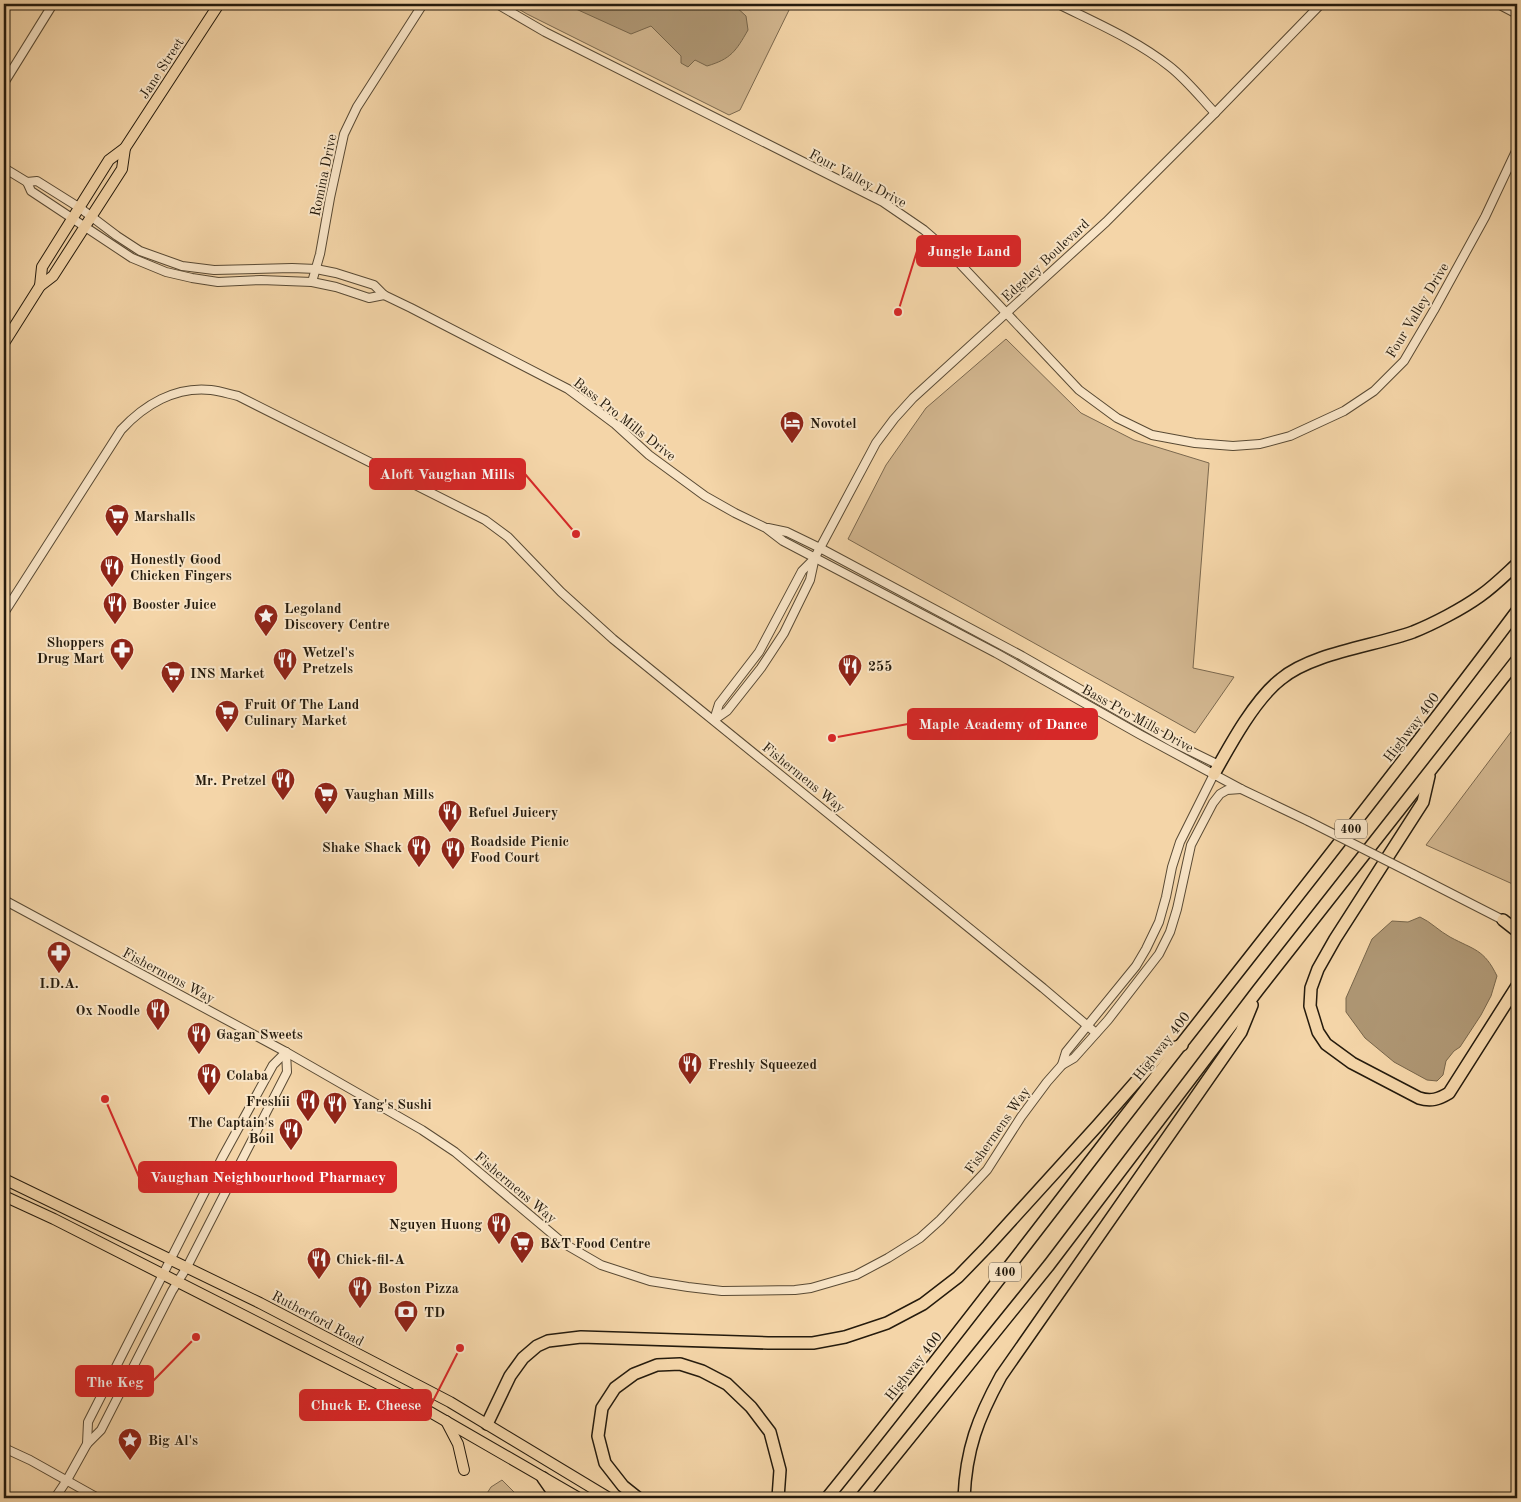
<svg xmlns="http://www.w3.org/2000/svg" width="1521" height="1502" font-family="'Old Standard TT',serif">
	<rect width="100%" height="100%" fill="#f4d5a8"/>
	<filter id="stains"><feTurbulence type="fractalNoise" baseFrequency=".004" numOctaves="4"/><feColorMatrix values="0 0 0 0 .2 0 0 0 0 .09 0 0 0 0 .02 0 0 0 .5 -.17"/></filter>
	<radialGradient id="worn" r=".72"><stop offset=".6" stop-color="#630" stop-opacity="0"/><stop offset="1" stop-color="#630" stop-opacity=".3"/></radialGradient>
	<g fill="#d1b58e" stroke="#7b684e">
		<path d="M510 4H792L740 110 729 115 527 14Z"/>
		<path d="M1006 339 1081 413 1134 440 1209 463 1193 668 1234 677 1195 733 848 539 886 465 926 408Z"/>
		<path d="M1517 724V886L1426 845Z"/>
		<path d="M502 1480 520 1498H484L491 1487Z"/>
	</g>
	<g fill="#ae9673" stroke="#77654a">
		<path d="M571 4H733L746 16 748 30C736 51 731 59 707 66L695 60 688 67 681 63V56L651 26 631 34 576 9Z"/>
		<path d="M1420 917C1431 922 1439 931 1450 937 1474 950 1484 949 1497 976L1491 996 1481 1015 1460 1047 1454 1051 1446 1061 1443 1075 1437 1081 1427 1080 1394 1062 1365 1038 1346 1012V998L1372 939 1392 921 1408 922Z"/>
	</g>
	<g fill="none" stroke-linecap="round" stroke-linejoin="round">
		<defs>
			<g id="minor">
				<path d="M497 4 545 32 883 202 924 230 947 250 1079 390 1117 418 1152 435 1195 443 1233 446 1260 444 1290 436 1344 411 1374 391 1404 361 1434 310 1485 217 1517 149"/>
				<path d="M1058 4C1096 23 1136 40 1169 66 1186 79 1201 98 1215 113"/>
				<path d="M1498 4 1517 14"/>
				<path d="M4 83 53 4"/>
				<path d="M4 168 27 182 31 191 132 258 166 272 192 278 218 282 261 280 312 282 336 287 369 298 384 295"/>
				<path d="M27 182 37 181 80 208 117 236 140 251 182 266 214 270 292 268 316 269 336 273 374 285 384 295 411 308 568 389 615 424 649 455 705 496 735 513 766 528 783 541 996 653 1139 734 1241 789 1308 821"/>
				<path d="M312 282 320 254 330 198 344 134 357 107 423 4"/>
				<path d="M768 528 787 532 820 548 1022 656 1174 743 1219 765"/>
				<path d="M4 613 121 430C144 405 175 386 211 390 220 391 229 394 238 396L485 520 508 537 561 592 613 639 1043 988 1096 1033"/>
				<path d="M714 720 727 711 761 668 784 633 810 580 815 557 820 548 876 443 894 419 913 398 1106 222 1215 113 1321 4"/>
				<path d="M714 720 719 704 759 652 802 571 814 559"/>
				<path d="M1413 874 1503 920"/>
				<path d="M4 900 286 1052 422 1130 455 1152 563 1243 601 1265 650 1281 688 1287 722 1291 795 1290 811 1288 856 1275 888 1258 920 1238 940 1220 987 1170 1021 1117 1047 1082 1062 1065 1074 1058 1108 1020 1159 954 1170 932 1177 909 1191 845 1213 803 1220 794 1227 790 1241 789"/>
				<path d="M1062 1065 1066 1052 1136 966 1146 949 1159 922 1166 897 1172 867 1180 842 1214 774"/>
				<path d="M87 1444 88 1422 222 1158 273 1065 286 1052"/>
				<path d="M4 1448 30 1460 98 1498"/>
				<path d="M55 1498 67 1480 87 1444 101 1430 172 1291 187 1267 287 1072 286 1052"/>
			</g>
			<g id="major">
				<path d="M40 286 42 267 109 160 125 148 219 4"/>
				<path d="M4 343 40 286 53 276 122 169 125 148"/>
				<path d="M4 1179 260 1303 450 1402 609 1498"/>
				<path d="M4 1196 54 1219 404 1397 579 1498"/>
				<path d="M446 1421 458 1444 464 1470"/>
			</g>
			<g id="highway">
				<path d="M1214 774C1230 745 1255 699 1281 679 1312 653 1374 646 1413 632 1433 624 1462 609 1480 596 1493 587 1505 575 1517 564"/>
				<path d="M1429 776 1423 802 1335 939 1318 969 1311 988 1310 1006 1318 1032 1326 1044 1352 1063 1419 1098C1431 1102 1439 1099 1449 1093L1517 986"/>
				<path d="M1503 920 1517 931"/>
				<path d="M487 1424 510 1376 523 1358 537 1346 548 1341 581 1337 768 1343H813L845 1337 887 1323 923 1304 958 1277 988 1246 1098 1125 1162 1052 1182 1045"/>
				<path d="M543 1478 557 1498"/>
				<path d="M638 1498 623 1486 605 1463 598 1436 602 1408 615 1388 634 1374 657 1365 680 1364 702 1371 727 1384 751 1407 770 1432 780 1470 778 1498"/>
				<path d="M827 1498C924 1378 1018 1255 1112 1133 1247 959 1385 788 1517 611"/>
				<path d="M861 1498 1049 1265 1258 990 1517 660"/>
				<path d="M964 1498C966 1449 978 1418 1001 1376L1241 1032 1252 1005"/>
			</g>
		</defs>
		<use href="#minor" stroke="#594a34" stroke-width="10"/>
		<use href="#major" stroke="#251b0d" stroke-width="12"/>
		<use href="#highway" stroke="#251b0d" stroke-width="14"/>
		<use href="#minor" stroke="#f8e4c6" stroke-width="8"/>
		<use href="#major" stroke="#f4d5a8" stroke-width="10"/>
		<use href="#highway" stroke="#f4d5a8" stroke-width="11"/>
		<defs>
			<path id="minor-bridge" d="M1308 821 1413 874"/>
		</defs>
		<use href="#minor-bridge" stroke="#594a34" stroke-width="10" stroke-linecap="butt"/>
		<use href="#minor-bridge" stroke="#f8e4c6" stroke-width="8"/>
	</g>
	<defs>
		<symbol id="hotel-pin" viewBox="-11 -11 22 30"><path d="M0 17L-7.5 6A9.5 9.5 0 1 1 7.5 6Z" fill="#8f2418" stroke="#f8e4c6"/><path d="M-6-4.5h1.5V1H6V5H4.5V3h-9V5H-6ZM-4 0a1.8 1.8 0 1 1 3.6 0ZM.5 0V-2.5h3Q6-2.5 6 0Z" fill="#fff"/></symbol>
		<symbol id="supermarket-pin" viewBox="-11 -11 22 30"><path d="M0 17L-7.5 6A9.5 9.5 0 1 1 7.5 6Z" fill="#8f2418" stroke="#f8e4c6"/><path d="M-6-5.5h2.5l.6 2H6L4.5 2H-2.5L-4.4-4H-6ZM-1.5 3.2a1.3 1.3 0 1 0 .1 0ZM3 3.2a1.3 1.3 0 1 0 .1 0Z" fill="#fff"/></symbol>
		<symbol id="restaurant-pin" viewBox="-11 -11 22 30"><path d="M0 17L-7.5 6A9.5 9.5 0 1 1 7.5 6Z" fill="#8f2418" stroke="#f8e4c6"/><path d="M-5-6h1v4h1v-4h1v4h1v-4h1v5L-1.5 .5V6h-2V.5L-5-1ZM5-6V6H3V1.5H1.5Q1.5-4 5-6Z" fill="#fff"/></symbol>
		<symbol id="sight-pin" viewBox="-11 -11 22 30"><path d="M0 17L-7.5 6A9.5 9.5 0 1 1 7.5 6Z" fill="#8f2418" stroke="#f8e4c6"/><path d="M0-6L1.8-2.2L6-1.7L2.9 1.2L3.7 5.4L0 3.3L-3.7 5.4L-2.9 1.2L-6-1.7L-1.8-2.2Z" fill="#fff"/></symbol>
		<symbol id="pharmacy-pin" viewBox="-11 -11 22 30"><path d="M0 17L-7.5 6A9.5 9.5 0 1 1 7.5 6Z" fill="#8f2418" stroke="#f8e4c6"/><path d="M-2-6h4v4h4v4h-4v4h-4v-4h-4v-4h4Z" fill="#fff"/></symbol>
		<symbol id="bank-pin" viewBox="-11 -11 22 30"><path d="M0 17L-7.5 6A9.5 9.5 0 1 1 7.5 6Z" fill="#8f2418" stroke="#f8e4c6"/><path d="M-6-4H6V4H-6ZM0-2.3a2.3 2.3 0 1 0 0 4.6a2.3 2.3 0 1 0 0-4.6Z" fill="#fff"/></symbol>
	</defs>
	<g fill-rule="evenodd">
		<use href="#hotel-pin" x="778" y="409" width="28" height="38"/>
		<use href="#supermarket-pin" x="103" y="502" width="28" height="38"/>
		<use href="#restaurant-pin" x="98" y="553" width="28" height="38"/>
		<use href="#restaurant-pin" x="101" y="590" width="28" height="38"/>
		<use href="#sight-pin" x="252" y="602" width="28" height="38"/>
		<use href="#pharmacy-pin" x="108" y="636" width="28" height="38"/>
		<use href="#restaurant-pin" x="271" y="646" width="28" height="38"/>
		<use href="#restaurant-pin" x="836" y="652" width="28" height="38"/>
		<use href="#supermarket-pin" x="159" y="659" width="28" height="38"/>
		<use href="#supermarket-pin" x="213" y="698" width="28" height="38"/>
		<use href="#restaurant-pin" x="269" y="766" width="28" height="38"/>
		<use href="#supermarket-pin" x="312" y="780" width="28" height="38"/>
		<use href="#restaurant-pin" x="436" y="798" width="28" height="38"/>
		<use href="#restaurant-pin" x="405" y="833" width="28" height="38"/>
		<use href="#restaurant-pin" x="439" y="835" width="28" height="38"/>
		<use href="#pharmacy-pin" x="45" y="939" width="28" height="38"/>
		<use href="#restaurant-pin" x="144" y="996" width="28" height="38"/>
		<use href="#restaurant-pin" x="185" y="1020" width="28" height="38"/>
		<use href="#restaurant-pin" x="676" y="1050" width="28" height="38"/>
		<use href="#restaurant-pin" x="195" y="1061" width="28" height="38"/>
		<use href="#restaurant-pin" x="294" y="1087" width="28" height="38"/>
		<use href="#restaurant-pin" x="321" y="1090" width="28" height="38"/>
		<use href="#restaurant-pin" x="277" y="1116" width="28" height="38"/>
		<use href="#restaurant-pin" x="485" y="1210" width="28" height="38"/>
		<use href="#supermarket-pin" x="508" y="1229" width="28" height="38"/>
		<use href="#restaurant-pin" x="305" y="1245" width="28" height="38"/>
		<use href="#restaurant-pin" x="346" y="1274" width="28" height="38"/>
		<use href="#bank-pin" x="392" y="1298" width="28" height="38"/>
		<use href="#sight-pin" x="116" y="1426" width="28" height="38"/>
	</g>
	<g text-anchor="middle" stroke-width="4" stroke-linejoin="round" paint-order="stroke">
		<g fill="#f8e4c6" stroke="#645744" stroke-width="1">
			<rect x="1335" y="819.5" width="32" height="19" rx="4"/>
			<rect x="989" y="1262.5" width="32" height="19" rx="4"/>
		</g>
		<g font-size="12" font-weight="bold" fill="#251b0d">
			<text x="1351" y="833">400</text>
			<text x="1005" y="1276">400</text>
		</g>
		<g font-size="14" fill="#251b0d" stroke="#f8e4c6">
			<text transform="translate(161 68) rotate(-57)" y="5">Jane Street</text>
			<text transform="translate(323 175) rotate(-78)" y="5">Romina Drive</text>
			<text transform="translate(858 178) rotate(28)" y="5">Four Valley Drive</text>
			<text transform="translate(1045 260) rotate(-43)" y="5">Edgeley Boulevard</text>
			<text transform="translate(1417 310) rotate(-59)" y="5">Four Valley Drive</text>
			<text transform="translate(625 419) rotate(38)" y="5">Bass Pro Mills Drive</text>
			<text transform="translate(1138 718) rotate(29)" y="5">Bass Pro Mills Drive</text>
			<text transform="translate(1411 727) rotate(-53)" y="5">Highway 400</text>
			<text transform="translate(804 777) rotate(39)" y="5">Fishermens Way</text>
			<text transform="translate(169 975) rotate(28)" y="5">Fishermens Way</text>
			<text transform="translate(1161 1046) rotate(-52)" y="5">Highway 400</text>
			<text transform="translate(997 1130) rotate(-55)" y="5">Fishermens Way</text>
			<text transform="translate(516 1187) rotate(40)" y="5">Fishermens Way</text>
			<text transform="translate(318 1318) rotate(28)" y="5">Rutherford Road</text>
			<text transform="translate(913 1366) rotate(-52)" y="5">Highway 400</text>
		</g>
		<g font-size="14" font-weight="bold" fill="#251b0d" stroke="#f8e4c6" text-anchor="start">
			<text x="810" y="428">Novotel</text>
			<text x="134" y="521">Marshalls</text>
			<text x="130" y="564">Honestly Good<tspan x="130" dy="16">Chicken Fingers</tspan></text>
			<text x="132" y="609">Booster Juice</text>
			<text x="284" y="613">Legoland<tspan x="284" dy="16">Discovery Centre</tspan></text>
			<text x="104" y="647" text-anchor="end">Shoppers<tspan x="104" dy="16">Drug Mart</tspan></text>
			<text x="302" y="657">Wetzel's<tspan x="302" dy="16">Pretzels</tspan></text>
			<text x="868" y="671">255</text>
			<text x="190" y="678">INS Market</text>
			<text x="244" y="709">Fruit Of The Land<tspan x="244" dy="16">Culinary Market</tspan></text>
			<text x="266" y="785" text-anchor="end">Mr. Pretzel</text>
			<text x="344" y="799">Vaughan Mills</text>
			<text x="468" y="817">Refuel Juicery</text>
			<text x="470" y="846">Roadside Picnic<tspan x="470" dy="16">Food Court</tspan></text>
			<text x="402" y="852" text-anchor="end">Shake Shack</text>
			<text x="59" y="988" text-anchor="middle">I.D.A.</text>
			<text x="140" y="1015" text-anchor="end">Ox Noodle</text>
			<text x="216" y="1039">Gagan Sweets</text>
			<text x="708" y="1069">Freshly Squeezed</text>
			<text x="226" y="1080">Colaba</text>
			<text x="290" y="1106" text-anchor="end">Freshii</text>
			<text x="352" y="1109">Yang's Sushi</text>
			<text x="274" y="1127" text-anchor="end">The Captain's<tspan x="274" dy="16">Boil</tspan></text>
			<text x="482" y="1229" text-anchor="end">Nguyen Huong</text>
			<text x="540" y="1248">B&amp;T Food Centre</text>
			<text x="336" y="1264">Chick-fil-A</text>
			<text x="378" y="1293">Boston Pizza</text>
			<text x="424" y="1317">TD</text>
			<text x="148" y="1445">Big Al's</text>
		</g>
	</g>
	<path fill="none" stroke="#d62828" stroke-width="2" d="M898 312L917 251M576 534L525 474M832 738L908 724M105 1099L139 1177M196 1337L153 1381M460 1348L431 1405"/>
	<g fill="#d62828" stroke="#f8e4c6" stroke-width="2">
		<circle cx="898" cy="312" r="5"/>
		<circle cx="576" cy="534" r="5"/>
		<circle cx="832" cy="738" r="5"/>
		<circle cx="105" cy="1099" r="5"/>
		<circle cx="196" cy="1337" r="5"/>
		<circle cx="460" cy="1348" r="5"/>
	</g>
	<g fill="#d62828" stroke="#d62828" stroke-width="2">
		<rect x="917" y="236" width="103" height="30" rx="5"/>
		<rect x="370" y="459" width="155" height="30" rx="5"/>
		<rect x="908" y="709" width="189" height="30" rx="5"/>
		<rect x="139" y="1162" width="257" height="30" rx="5"/>
		<rect x="76" y="1366" width="77" height="30" rx="5"/>
		<rect x="300" y="1390" width="131" height="30" rx="5"/>
	</g>
	<g font-size="15" text-anchor="middle" font-weight="bold" fill="#fff">
		<text x="969" y="256">Jungle Land</text>
		<text x="447" y="479">Aloft Vaughan Mills</text>
		<text x="1003" y="729">Maple Academy of Dance</text>
		<text x="268" y="1182">Vaughan Neighbourhood Pharmacy</text>
		<text x="115" y="1387">The Keg</text>
		<text x="366" y="1410">Chuck E. Cheese</text>
	</g>
	<rect width="1521" height="1502" fill="none" stroke="#f4d5a8" stroke-width="20"/>
	<rect x="5" y="5" width="1511" height="1492" fill="none" stroke="#251b0d" stroke-width="2.5"/>
	<rect x="10" y="10" width="1501" height="1482" fill="none" stroke="#251b0d"/>
	<rect width="100%" height="100%" filter="url(#stains)"/>
	<rect width="100%" height="100%" fill="url(#worn)"/>
</svg>
